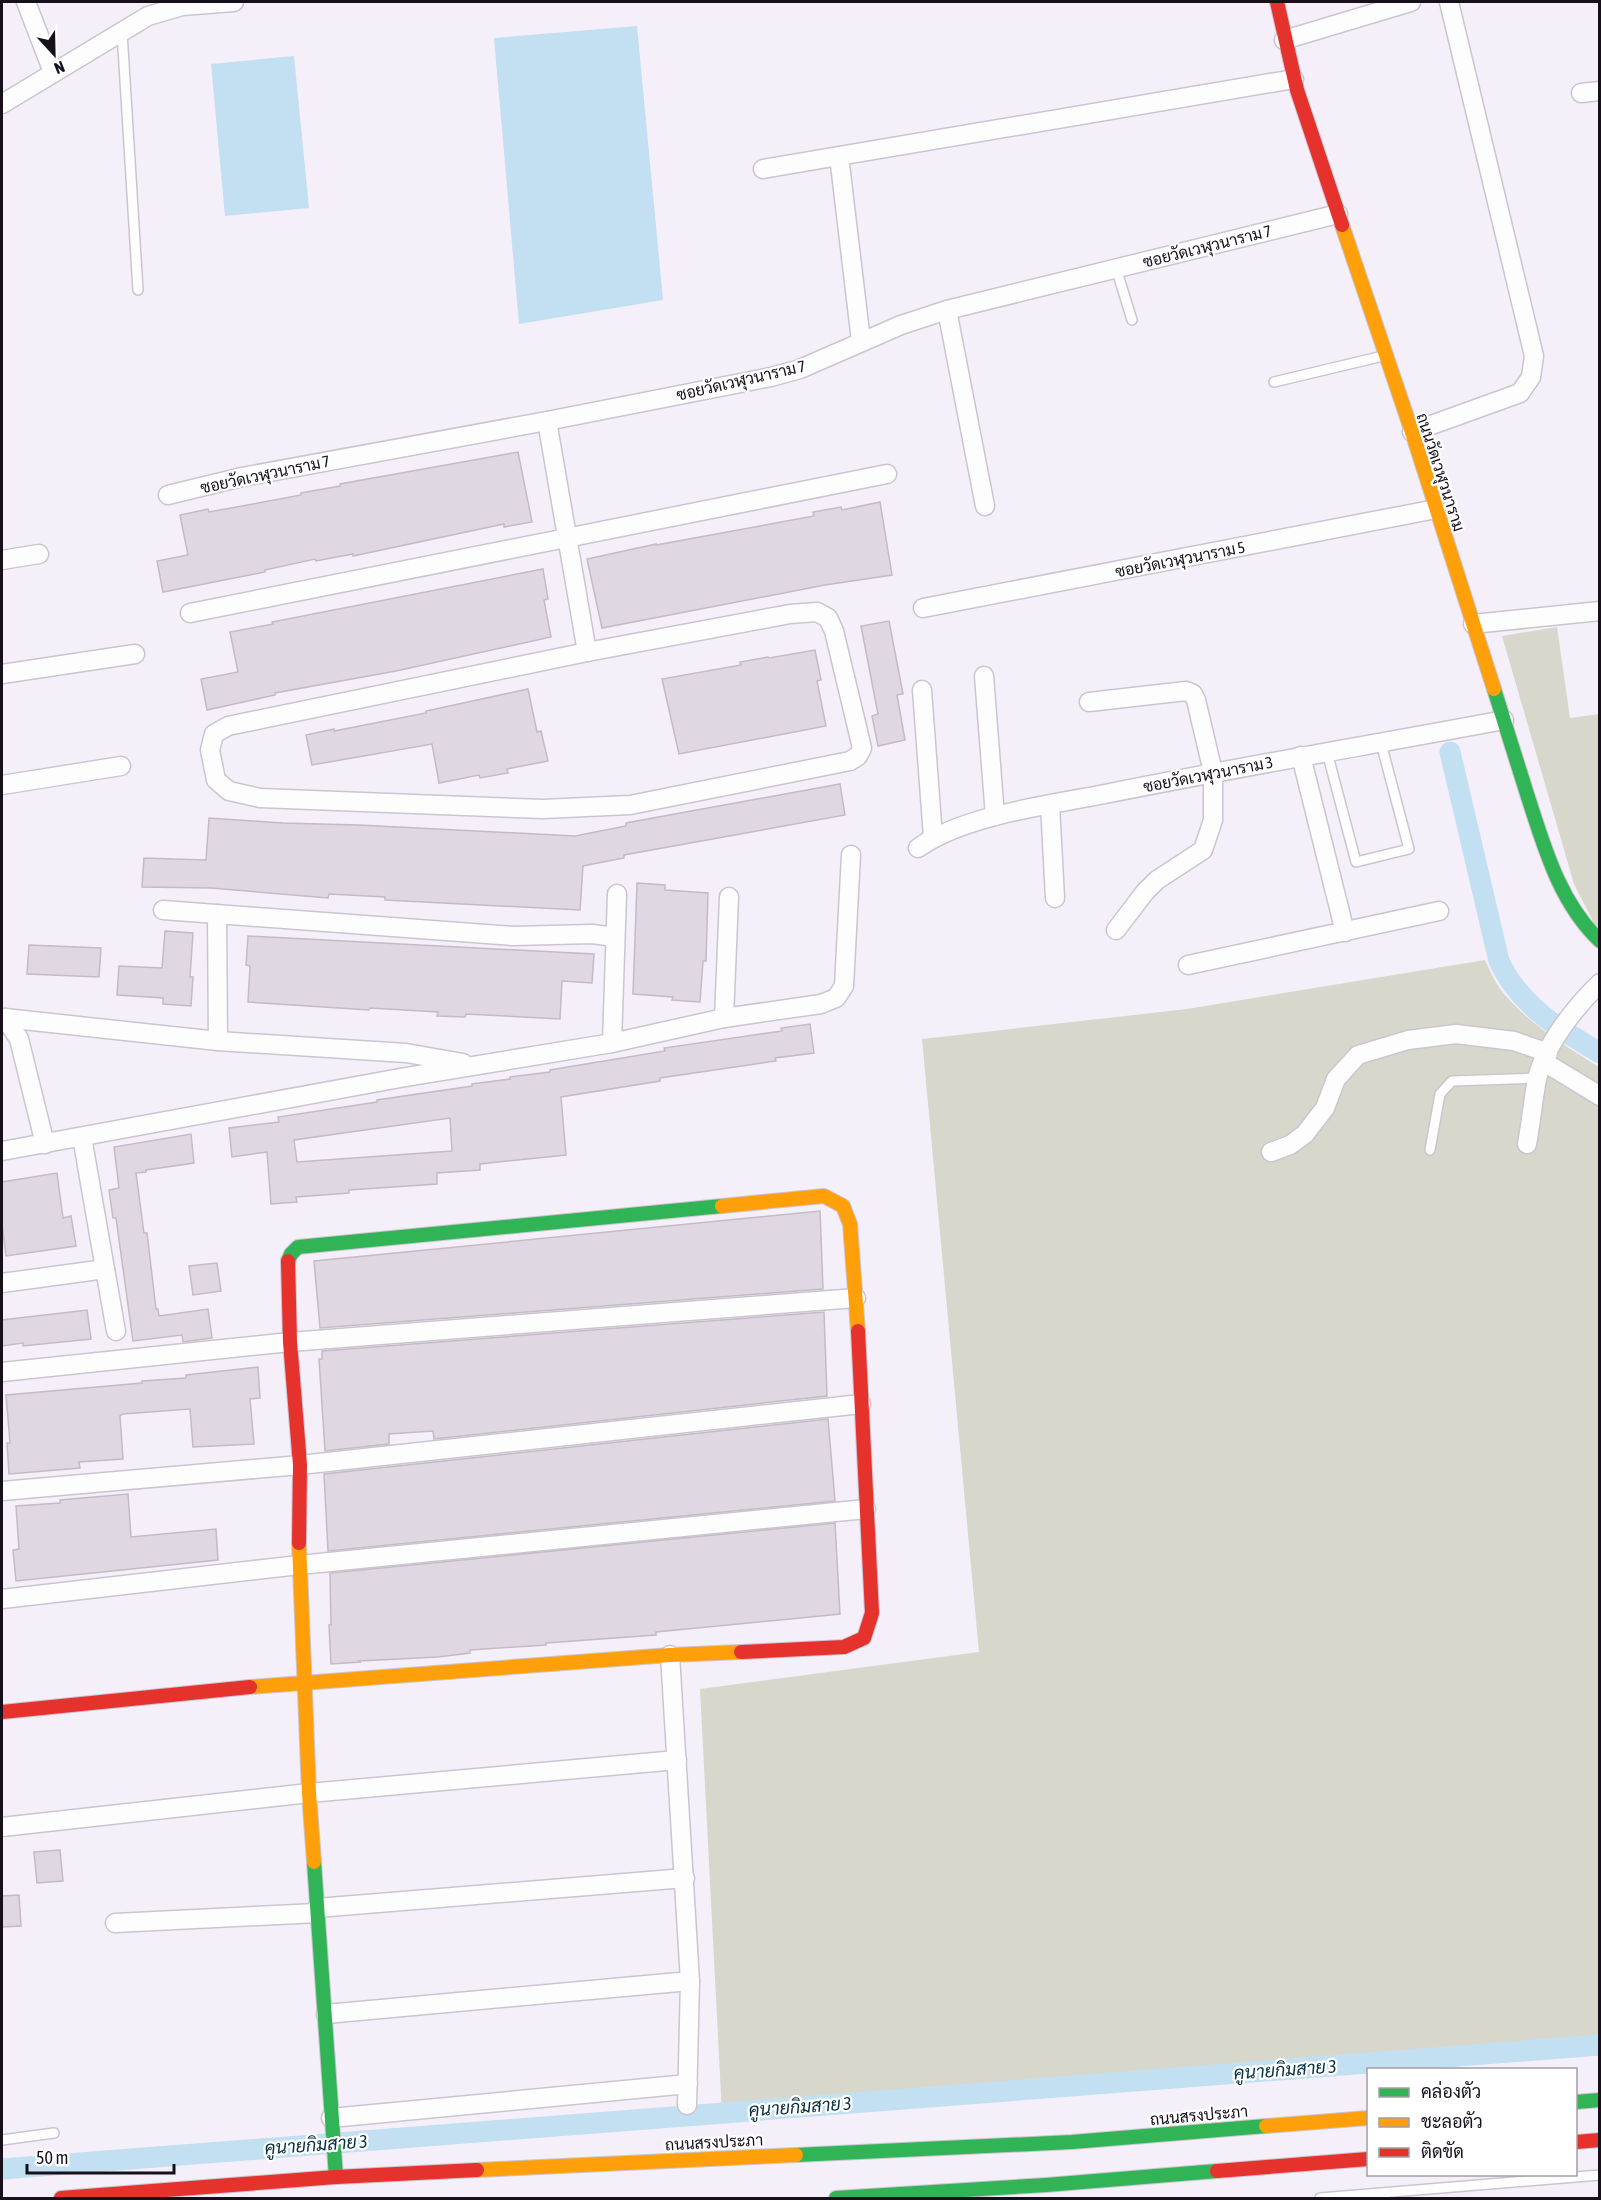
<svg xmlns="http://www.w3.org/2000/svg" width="1601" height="2200" font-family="'Asap Condensed',Sarabun,sans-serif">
	<rect width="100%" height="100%" fill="#f5effa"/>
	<g fill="#d8d7cb">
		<path d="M1557 627 1570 718 1599 714V928L1594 923 1574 884 1502 636Z"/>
		<path d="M1485 960C1489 969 1494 980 1500 989 1526 1022 1564 1045 1599 1067V2045L722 2114 700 1689 979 1652 922 1039 1187 1009Z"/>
	</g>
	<g fill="#c2e0f1">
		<path d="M637 26 663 300 519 324 494 38Z"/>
		<path d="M294 56 309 208 225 216 211 64Z"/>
	</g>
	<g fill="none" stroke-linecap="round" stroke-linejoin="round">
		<g stroke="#c2e0f1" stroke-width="21">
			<path d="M1450 752 1499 961C1519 1005 1559 1029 1600 1053"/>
			<path d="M2 2169 1600 2045"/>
		</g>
	</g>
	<g fill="#dfd7e1" stroke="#c4bbc4" stroke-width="1.5" fill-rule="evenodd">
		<path d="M518 452 532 522 504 527V524L353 556V554L316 561 315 559 265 570V572L163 592 157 561 188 555 180 515 208 509 209 512 253 504 301 495V493L340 486V484Z"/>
		<path d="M880 502 892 575 825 585 602 628 587 559 656 544V545L814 516 813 512 841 507 842 510Z"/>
		<path d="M543 569 548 599 544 600 551 637 396 671 275 693V695L207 710 201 679 238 672 230 632 273 624 272 622Z"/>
		<path d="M889 621 903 694 897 695 905 740 878 746 872 716 878 714 861 626Z"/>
		<path d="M815 650 821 680 817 681 826 726 679 754 662 679 741 665 740 662 768 657 769 658Z"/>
		<path d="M528 689 537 732 541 731 548 761 507 769 508 773 480 778 479 775 439 783 432 744 312 765 306 735 334 729V731L426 713V711Z"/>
		<path d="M840 784 845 815 624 855V858L583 866 580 910 385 900V897L329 894 328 898 211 888 142 887 144 858 206 860 209 818 282 823 359 825 575 836 626 826V823Z"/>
		<path d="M637 883 665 885V890L708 893 706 961H703L700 1002 672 1000 673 997 633 994Z"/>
		<path d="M165 931 193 933 190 977H193L191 1006 163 1004V998L117 995 119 966 162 968Z"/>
		<path d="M248 936 594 954 592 983 562 981 560 1019 466 1014 465 1017 437 1016 438 1012 370 1008 369 1010 248 1002 250 966 246 965Z"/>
		<path d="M29 945 101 948 99 977 27 974Z"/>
		<path d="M810 1024 814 1053 775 1058 776 1061 660 1078V1081L561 1097 566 1155 480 1164V1170L437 1173V1184L349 1190V1193L296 1197 297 1202 271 1204 267 1152 232 1157 229 1128 279 1122 278 1117 377 1102V1100L472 1086V1084L510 1079V1077L550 1072V1070L665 1051 664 1048 782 1031 781 1028ZM450 1118 452 1151 297 1162 294 1140Z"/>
		<path d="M191 1134 194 1163 146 1170V1172L136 1173 144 1233H147L156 1309H158L159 1316 208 1309 212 1338 183 1342 182 1335 133 1341 116 1218H113L109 1190 119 1188 114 1147Z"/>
		<path d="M57 1173 63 1218 71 1216 76 1246 6 1256 2 1224V1182Z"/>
		<path d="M820 1211 823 1289 320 1328 314 1261Z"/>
		<path d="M217 1263 221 1291 193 1295 189 1266Z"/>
		<path d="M87 1310 91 1339 23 1346V1343L2 1346V1320Z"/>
		<path d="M824 1312 827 1396 434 1439 433 1431 389 1434V1444L325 1451 319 1359H322V1351Z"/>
		<path d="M258 1367 260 1398 250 1399 254 1444 193 1447 190 1409 123 1414 120 1416 123 1459 79 1462 80 1468 9 1474 7 1443H10L6 1395 142 1383V1381L186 1378V1375Z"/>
		<path d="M828 1419 835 1501 328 1551 324 1474Z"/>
		<path d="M128 1494 131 1537 216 1529 218 1560 16 1581 13 1550 19 1549 16 1506 60 1503V1500Z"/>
		<path d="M835 1523 840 1614 656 1632V1635L546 1643V1645L470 1650V1653L438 1657 359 1661 360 1662 331 1664 329 1625H331L330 1573Z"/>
		<path d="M60 1850 63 1881 37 1883 34 1852Z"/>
		<path d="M19 1895 21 1926 2 1927V1896Z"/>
	</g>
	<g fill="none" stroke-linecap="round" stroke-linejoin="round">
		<defs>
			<g id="lane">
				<path d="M122 32 138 290"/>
				<path d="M1116 268 1132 320"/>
				<path d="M1274 382 1383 356"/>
				<path d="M1327 752 1356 862 1409 849 1381 743"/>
				<path d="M1430 1150 1440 1094 1452 1081 1538 1078"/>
				<path d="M2 2140 54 2133"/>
				<path d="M1320 2198 1600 2175"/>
			</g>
			<g id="street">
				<path d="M26 2 53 72"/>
				<path d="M1284 40 1411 2"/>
				<path d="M1581 93 1600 91"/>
				<path d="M2 104 148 16 182 6 234 2"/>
				<path d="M763 169 839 156"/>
				<path d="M947 310 985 506"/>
				<path d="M861 341 839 156 1294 79"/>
				<path d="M547 421 587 652"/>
				<path d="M1412 432 1520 393 1531 377 1534 356 1449 2"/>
				<path d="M168 495 242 477 547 421 771 377 800 369 901 325 947 310 1338 214"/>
				<path d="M2 560 39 554"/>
				<path d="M923 608 1436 509"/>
				<path d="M817 612 828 618 834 631 862 748 858 756 850 761 630 805 543 809 260 798 229 791 216 780 210 750 214 734 228 726 587 652 790 614Z"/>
				<path d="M190 613 887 474"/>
				<path d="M1473 624 1600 611"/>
				<path d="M2 674 135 654"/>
				<path d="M984 676 995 816"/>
				<path d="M922 690 933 837"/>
				<path d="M1089 702 1186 691 1193 694 1196 700 1213 772V820L1203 850 1157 880 1145 892 1116 930"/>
				<path d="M1301 756 1345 932"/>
				<path d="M2 785 121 766"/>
				<path d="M1050 805 1055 898"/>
				<path d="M918 848C964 815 1050 805 1105 794 1238 767 1371 745 1504 720"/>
				<path d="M163 910 513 936 592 934 615 937"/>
				<path d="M217 914 218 1041"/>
				<path d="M1188 965 1439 911"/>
				<path d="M5 1018 218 1041 406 1053 463 1063"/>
				<path d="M724 1018 729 897"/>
				<path d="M2 1019 5 1018 19 1039 45 1144"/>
				<path d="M612 1043 617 894"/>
				<path d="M1544 1062 1600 1096"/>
				<path d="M1527 1144C1531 1123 1533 1100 1537 1079 1545 1045 1575 1007 1600 983"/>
				<path d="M2 1151 400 1078 612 1043 724 1018 821 1004 836 998 844 986 851 855"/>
				<path d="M1271 1152 1290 1145 1305 1134 1325 1108 1336 1079 1358 1055 1408 1040 1456 1034 1514 1041 1548 1053"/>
				<path d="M105 1269 116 1331"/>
				<path d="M2 1283 105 1269 82 1137"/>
				<path d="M2 1372 290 1342 856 1298"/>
				<path d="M2 1491 300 1465 861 1404"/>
				<path d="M2 1599 299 1565 866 1509"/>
				<path d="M670 1655 690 1981 687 2105"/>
				<path d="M2 1827 309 1793 677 1760"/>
				<path d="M317 1908 685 1878"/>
				<path d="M115 1923 317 1913"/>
				<path d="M326 2014 690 1981"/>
				<path d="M331 2118 688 2084"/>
			</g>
			<g id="fast">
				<path d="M1494 689C1505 724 1516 759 1527 794 1544 846 1559 902 1600 941"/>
				<path d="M288 1261 291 1254 298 1247 722 1206"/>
				<path d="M314 1862 336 2177"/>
				<path d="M1576 2102 1600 2100"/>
				<path d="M796 2155 1072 2142 1266 2126"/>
				<path d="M836 2198 1046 2185 1217 2171"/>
			</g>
			<g id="slow">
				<path d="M1342 225 1412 432 1494 689"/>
				<path d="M722 1206 824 1196 843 1206 850 1224 858 1331"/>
				<path d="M299 1543 309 1793 314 1862"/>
				<path d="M250 1687 670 1655 741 1652"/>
				<path d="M1266 2126 1368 2118"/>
				<path d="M477 2170 796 2155"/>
			</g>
			<g id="jam">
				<path d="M1277 2 1297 90 1342 225"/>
				<path d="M288 1261 290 1342 300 1465 299 1543"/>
				<path d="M741 1652 844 1647 864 1638 872 1613 858 1331"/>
				<path d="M2 1712 250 1687"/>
				<path d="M1576 2142 1600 2140"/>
				<path d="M1217 2171 1368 2159"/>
				<path d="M61 2198 336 2177 477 2170"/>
			</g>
		</defs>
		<use href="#lane" stroke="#cbc5d0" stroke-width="12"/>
		<use href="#street" stroke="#cbc5d0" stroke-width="21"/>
		<use href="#fast" stroke="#cbc5d0" stroke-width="16"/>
		<use href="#slow" stroke="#cbc5d0" stroke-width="16"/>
		<use href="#jam" stroke="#cbc5d0" stroke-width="16"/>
		<use href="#lane" stroke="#fefdfe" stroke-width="9"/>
		<use href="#street" stroke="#fefdfe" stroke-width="18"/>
		<use href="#fast" stroke="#30b455" stroke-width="14"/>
		<use href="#slow" stroke="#ff9f0a" stroke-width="14"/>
		<use href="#jam" stroke="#e5322d" stroke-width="14"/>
	</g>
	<g text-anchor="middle" stroke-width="4.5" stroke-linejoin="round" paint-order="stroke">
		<g font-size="16" fill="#17101b" stroke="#fff">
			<text transform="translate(1207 246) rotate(-14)" y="6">ซอยวัดเวฬุวนาราม 7</text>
			<text transform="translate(741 380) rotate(-13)" y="6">ซอยวัดเวฬุวนาราม 7</text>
			<text transform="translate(1441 472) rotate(72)" y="6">ถนนวัดเวฬุวนาราม</text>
			<text transform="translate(265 474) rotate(-12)" y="6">ซอยวัดเวฬุวนาราม 7</text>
			<text transform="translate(1180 559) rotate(-11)" y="6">ซอยวัดเวฬุวนาราม 5</text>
			<text transform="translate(1208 774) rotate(-11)" y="6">ซอยวัดเวฬุวนาราม 3</text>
			<text transform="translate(1199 2115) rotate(-5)" y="6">ถนนสรงประภา</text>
			<text transform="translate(714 2142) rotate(-3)" y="6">ถนนสรงประภา</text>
		</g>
		<g font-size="18" font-style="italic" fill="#06303f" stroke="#fff">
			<text transform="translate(1285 2070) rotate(-4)" y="6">คูนายกิมสาย 3</text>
			<text transform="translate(800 2107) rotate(-4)" y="6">คูนายกิมสาย 3</text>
			<text transform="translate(316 2145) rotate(-4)" y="6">คูนายกิมสาย 3</text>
		</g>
	</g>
	<rect width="1601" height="2200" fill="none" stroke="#17101b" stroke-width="6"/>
	<rect x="1367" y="2068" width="210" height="108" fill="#ffffff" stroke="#a29fa4" stroke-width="1.5"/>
	<rect x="1379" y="2088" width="30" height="9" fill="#30b455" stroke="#a29fa4" stroke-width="1.5"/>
	<text x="1421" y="2098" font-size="18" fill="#17101b">คล่องตัว</text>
	<rect x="1379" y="2118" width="30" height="9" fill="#ff9f0a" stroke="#a29fa4" stroke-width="1.5"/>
	<text x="1421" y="2128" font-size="18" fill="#17101b">ชะลอตัว</text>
	<rect x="1379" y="2148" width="30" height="9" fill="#e5322d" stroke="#a29fa4" stroke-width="1.5"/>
	<text x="1421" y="2158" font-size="18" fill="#17101b">ติดขัด</text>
	<g transform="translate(54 54) rotate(158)" stroke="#ffffff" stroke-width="4.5" paint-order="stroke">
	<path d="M0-4.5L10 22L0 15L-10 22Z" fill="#17101b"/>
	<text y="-9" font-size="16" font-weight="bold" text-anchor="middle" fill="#17101b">N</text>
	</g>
	<path d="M27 2164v9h147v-9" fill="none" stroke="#17101b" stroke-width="3"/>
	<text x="36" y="2164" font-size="18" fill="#17101b" stroke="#ffffff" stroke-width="4.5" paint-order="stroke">50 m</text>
</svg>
